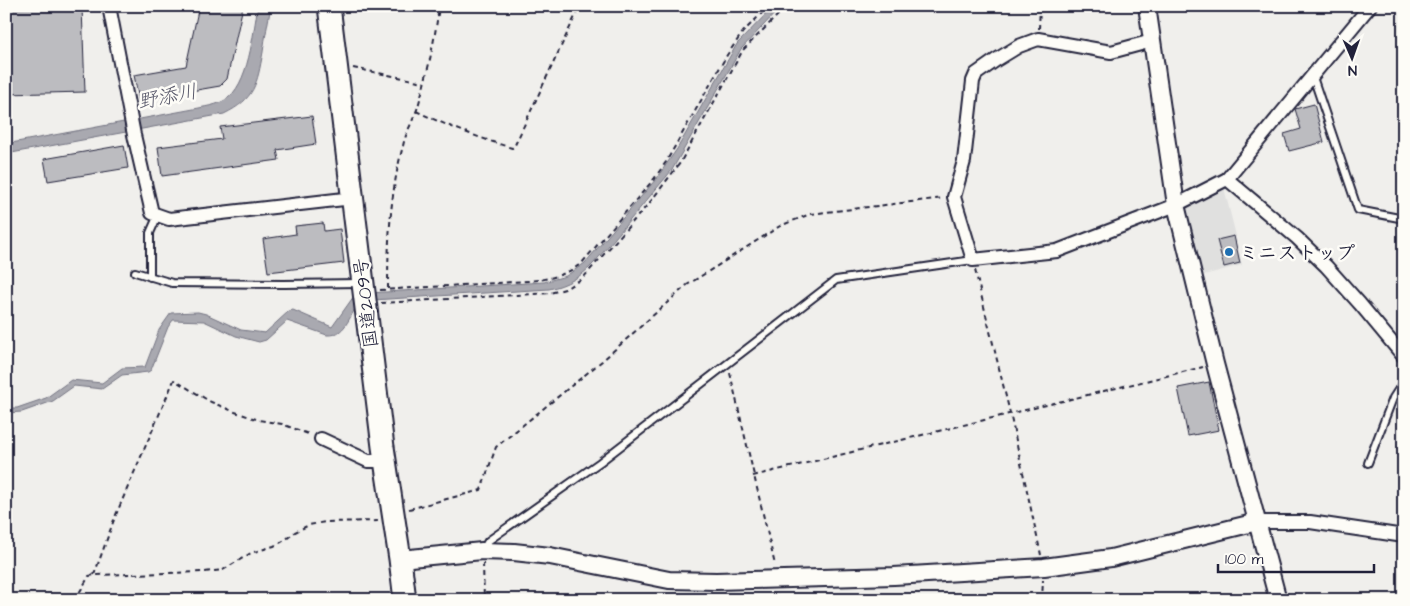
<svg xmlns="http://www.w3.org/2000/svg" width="1410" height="606" font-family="'Architects Daughter','Klee One',sans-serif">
	<rect width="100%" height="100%" fill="#f0efec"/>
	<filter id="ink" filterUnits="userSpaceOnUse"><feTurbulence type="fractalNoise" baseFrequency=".02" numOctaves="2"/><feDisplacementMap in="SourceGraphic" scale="10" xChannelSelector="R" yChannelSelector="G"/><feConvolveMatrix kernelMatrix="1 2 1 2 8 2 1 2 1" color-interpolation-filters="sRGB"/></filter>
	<g filter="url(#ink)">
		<path fill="#e0e0df" d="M1224 188 1236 236 1235 238 1242 265 1200 276 1184 207Z"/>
		<g fill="#a9a9b0" stroke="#737381">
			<path d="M258 6H271C268 22 265 37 263 52 257 84 255 99 224 114L6 154V144L199 108C208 106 217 105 225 100 249 86 253 32 258 6Z"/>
			<path d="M774 6H782L741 49 672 170 594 263C581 277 567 285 549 289L373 300 358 304C349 317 345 336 327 335L287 321 266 340 259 342 236 336 204 321 173 320 168 327 151 370 148 372 122 375 102 389 74 386 53 401 22 412 6 413V408H17L46 398 71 380 102 383 122 368 145 367 159 330 171 313 198 312 206 314 241 330 265 333 289 311 293 310 332 327 354 296 370 293 544 282 566 276 585 263 656 179 677 149 737 44Z"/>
		</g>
		<g fill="#bcbcc0" stroke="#22223b">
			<path d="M199 6H243L227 79 220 86 139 100 134 75 186 66Z"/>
			<path d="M82 7 85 92 6 94V9Z"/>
			<path d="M1314 104 1324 142 1289 151 1284 134 1301 129 1295 109Z"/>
			<path d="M312 116 316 144 277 150 279 160 162 176 158 147 222 139 220 127Z"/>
			<path d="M124 145 128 168 48 181 44 159Z"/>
			<path d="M323 223 324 231 340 229 344 263 268 272 263 239 296 234 295 226Z"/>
			<path d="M1234 236 1240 263 1224 267 1217 240Z"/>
			<path d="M1209 382 1219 430 1188 436 1178 388Z"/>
		</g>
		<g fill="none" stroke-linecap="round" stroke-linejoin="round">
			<defs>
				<g id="lane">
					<path d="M1313 77 1358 210 1404 219"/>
					<path d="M135 272 172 283 284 284 360 283"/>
					<path d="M150 277V233L158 215"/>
					<path d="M1368 463 1393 398 1404 381"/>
					<path d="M484 548 488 541 600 462 836 280 973 260"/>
				</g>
				<g id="street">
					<path d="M109 6 134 135 152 213 169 219 353 198"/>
					<path d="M1152 41 1111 52 1038 39 1019 46 996 60 976 74 973 81 964 161 954 197 973 260 1057 251 1176 205 1227 179 1370 6"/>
					<path d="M1227 179 1297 238 1326 266 1360 304 1404 357"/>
					<path d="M321 439 368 461H385"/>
					<path d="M1257 522H1310L1404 536"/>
				</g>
				<g id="secondary">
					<path d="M1147 6 1176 205 1215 364 1278 600"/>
					<path d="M400 559 482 551 514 552 550 556 669 580 716 581 894 576 1044 567 1111 558 1257 522"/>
				</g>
				<path id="highway" d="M329 6 383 447 400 559 405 600"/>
			</defs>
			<use href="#lane" stroke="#22223b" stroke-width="10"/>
			<use href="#street" stroke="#22223b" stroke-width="16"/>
			<use href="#secondary" stroke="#22223b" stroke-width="20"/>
			<use href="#highway" stroke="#22223b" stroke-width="25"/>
			<g stroke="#22223b" stroke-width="2" stroke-dasharray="5 4" stroke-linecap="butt">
				<path d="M1039 29 1040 6"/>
				<path d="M353 68 424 82"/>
				<path d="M416 111C447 126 479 138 512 148L514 147 580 6"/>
				<path d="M975 270 1010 413 1041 555"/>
				<path d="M6 286 8 287"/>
				<path d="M388 289C388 240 390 193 403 146 406 131 415 118 419 103 428 71 435 39 439 6"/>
				<path d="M380 290 529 281C550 279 563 276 581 264L654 179 666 162 727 55 743 32 769 6"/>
				<path d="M381 303 550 293 565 289 583 278 651 201 680 163 743 50 787 6"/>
				<path d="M730 373 775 565"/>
				<path d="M753 476 1203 367"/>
				<path d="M409 509 481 490 496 447 602 361 687 285 780 226 810 214 944 198"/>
				<path d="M483 563 484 600"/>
				<path d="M94 575 115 517 174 380 211 402 235 412 259 420 282 424 311 435"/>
				<path d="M75 600 89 576 94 575 204 572 223 570 251 553 274 546 285 540 295 532 309 525 325 522 380 521"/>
				<path d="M777 600 778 592"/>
				<path d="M1042 600 1043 580"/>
			</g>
			<use href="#lane" stroke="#fdfcf7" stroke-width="6"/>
			<use href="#street" stroke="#fdfcf7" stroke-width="12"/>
			<use href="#secondary" stroke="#fdfcf7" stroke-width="16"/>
			<use href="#highway" stroke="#fdfcf7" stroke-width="21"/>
		</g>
	</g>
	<circle fill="#1f6fb2" stroke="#fdfcf7" stroke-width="2" cx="1229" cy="252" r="5"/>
	<g text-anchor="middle" stroke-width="5" stroke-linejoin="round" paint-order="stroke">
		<g font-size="19" font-weight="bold" fill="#22223b" stroke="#fdfcf7" text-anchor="start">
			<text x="1239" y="259">ミニストップ</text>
		</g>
		<g font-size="19" fill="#22223b" stroke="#fdfcf7">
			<text transform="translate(365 303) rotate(-97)" y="7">国道209号</text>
		</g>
		<g font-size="20" font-style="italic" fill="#58586a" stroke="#fdfcf7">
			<text transform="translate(167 96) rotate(-11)" y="7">野添川</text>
		</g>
	</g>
	<rect width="1410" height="606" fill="none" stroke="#fdfcf7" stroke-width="25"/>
	<rect x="12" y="12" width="1385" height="581" fill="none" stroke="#22223b" stroke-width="2" filter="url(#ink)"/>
	<g transform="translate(1352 58) rotate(178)" stroke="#fdfcf7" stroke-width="4" paint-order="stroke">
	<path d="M0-4L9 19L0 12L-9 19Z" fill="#22223b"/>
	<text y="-8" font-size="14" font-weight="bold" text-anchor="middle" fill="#22223b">N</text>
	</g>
	<path d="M1218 564v8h156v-8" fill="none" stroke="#22223b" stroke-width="2.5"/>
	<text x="1225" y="564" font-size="15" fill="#22223b" stroke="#fdfcf7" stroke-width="4" paint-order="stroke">100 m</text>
</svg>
